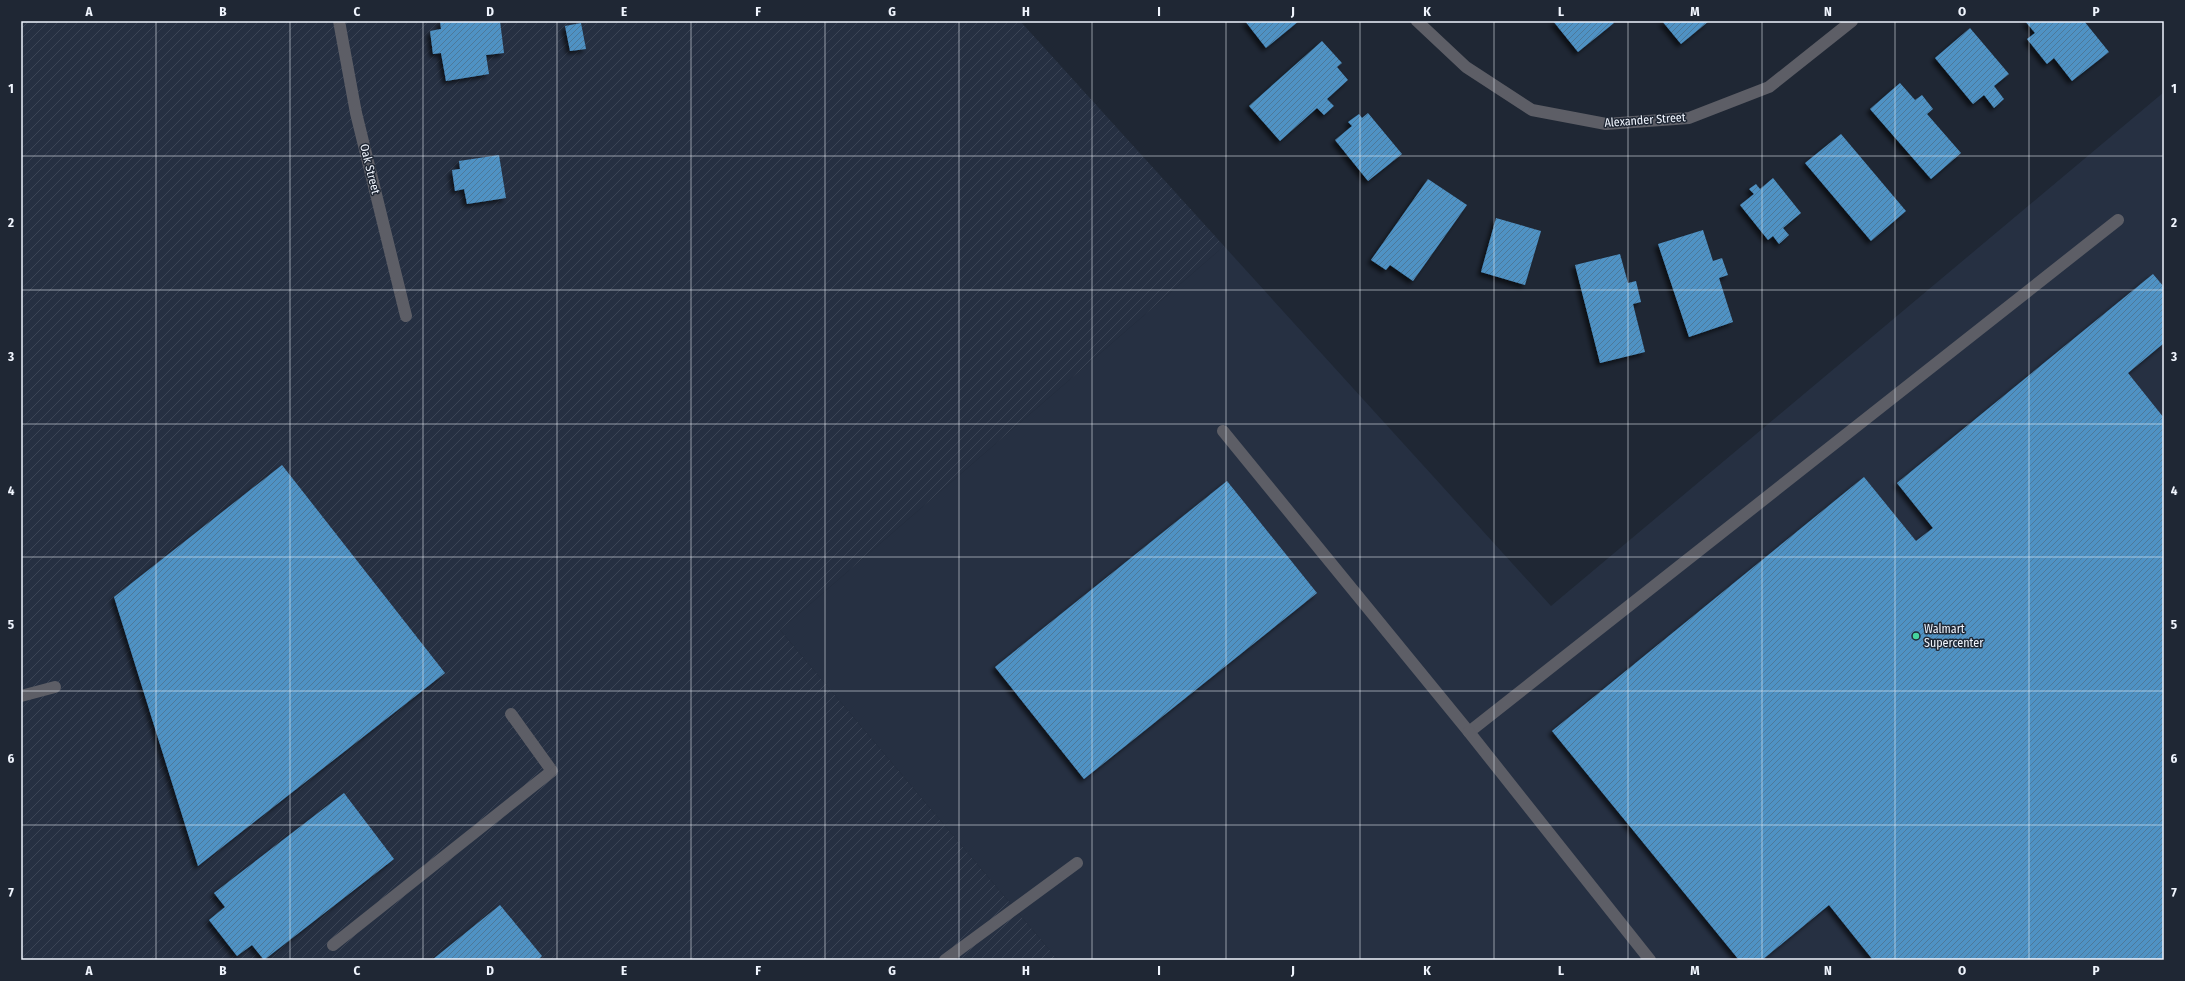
<svg xmlns="http://www.w3.org/2000/svg" width="2185" height="981" font-family="'Fira Sans Condensed',sans-serif">
	<defs>
		<pattern id="industrial-furrows" width="10" height="10" patternUnits="userSpaceOnUse"><rect width="10" height="10" fill="#263042"/><path d="M-1 1l2-2M0 10L10 0M9 11l2-2" fill="none" stroke="#3b4455"/></pattern>
		<pattern id="building-hatch" width="6" height="6" patternUnits="userSpaceOnUse"><rect width="6" height="6" fill="#4f92c4"/><path d="M-1 1l2-2M0 6l6-6M5 7l2-2" fill="none" stroke="#4d799a"/></pattern>
		<filter id="shadow"><feDropShadow dx="-3.5" dy="3.5" stdDeviation="2" flood-color="#0009"/></filter>
	</defs>
	<rect width="100%" height="100%" fill="#1f2734"/>
	<path fill="#263042" d="M2164 92V960H1058L780 630 1224 246 1551 606Z"/>
	<path fill="url(#industrial-furrows)" d="M21 21H1020L1224 246 780 630 1058 960H21Z"/>
	<g fill="url(#building-hatch)" filter="url(#shadow)">
		<path d="M440 21H500L504 53 486 55 489 74 446 81 441 53 433 54 430 31 441 29Z"/>
		<path d="M1245 21H1299L1266 48Z"/>
		<path d="M1553 21H1612L1614 23 1578 52Z"/>
		<path d="M1662 21H1709L1681 44Z"/>
		<path d="M2025 21H2084L2109 52 2072 81 2054 58 2047 64 2027 39 2035 33Z"/>
		<path d="M581 23 586 49 570 51 565 26Z"/>
		<path d="M1970 28 2009 74 1994 86 2004 99 1994 108 1984 95 1973 104 1935 58Z"/>
		<path d="M1322 41 1342 63 1337 67 1348 80 1327 99 1334 106 1324 115 1317 108 1280 141 1249 106Z"/>
		<path d="M1900 83 1915 100 1922 95 1933 109 1927 114 1961 153 1931 179 1870 109Z"/>
		<path d="M1368 113 1402 154 1368 181 1335 140 1352 126 1348 122 1359 114 1362 118Z"/>
		<path d="M1841 134 1906 211 1871 241 1805 163Z"/>
		<path d="M499 155 506 198 467 204 464 189 455 191 452 170 460 169 459 161Z"/>
		<path d="M1773 178 1801 213 1783 228 1789 235 1779 244 1773 236 1768 240 1740 205 1754 194 1749 189 1756 184 1760 189Z"/>
		<path d="M1428 179 1467 205 1413 281 1390 265 1386 270 1371 260Z"/>
		<path d="M1496 218 1541 231 1525 285 1481 272Z"/>
		<path d="M1703 230 1713 261 1722 258 1728 275 1719 278 1733 322 1689 337 1658 244Z"/>
		<path d="M1620 254 1628 283 1636 281 1641 302 1633 304 1645 352 1600 363 1575 265Z"/>
		<path d="M2153 274 2164 287V343L2128 373 2164 418V960H1873L1829 905 1762 960H1739L1552 731 1864 477 1916 541 1933 528 1897 483Z"/>
		<path d="M282 465 445 673 198 866 114 597Z"/>
		<path d="M1227 481 1317 593 1084 779 995 667Z"/>
		<path d="M344 793 394 859 264 960 252 945 237 956 209 920 225 907 214 893Z"/>
		<path d="M500 905 542 956 538 960H432Z"/>
	</g>
	<g fill="none" stroke-linecap="round" stroke-linejoin="round">
		<g stroke="#5d5e66" stroke-width="12">
			<path d="M1223 431 1469 732 2118 220"/>
			<path d="M21 696 55 687"/>
			<path d="M1469 732 1650 960"/>
			<path d="M333 945 552 771 511 714"/>
			<path d="M945 960 1077 863"/>
		</g>
		<g stroke="#5d5e66" stroke-width="12">
			<path d="M339 21 356 113 406 316"/>
			<path d="M1417 21 1466 67 1532 110 1606 124 1689 118 1769 87 1852 21"/>
		</g>
	</g>
	<path fill="none" stroke="#f0f5fe" stroke-width="1" stroke-opacity="0.55" d="M156 21V960M290 21V960M423 21V960M557 21V960M691 21V960M825 21V960M959 21V960M1092 21V960M1226 21V960M1360 21V960M1494 21V960M1628 21V960M1762 21V960M1895 21V960M2029 21V960M21 156H2164M21 290H2164M21 424H2164M21 557H2164M21 691H2164M21 825H2164"/>
	<circle fill="#45d49f" stroke="#1f2734" stroke-width="1.5" cx="1916" cy="636" r="4"/>
	<g text-anchor="middle" stroke-width="3" stroke-linejoin="round" paint-order="stroke">
		<g font-size="12" fill="#f0f5fe" stroke="#1f2734">
			<text transform="translate(1645 120) rotate(-4)" y="4">Alexander Street</text>
			<text transform="translate(370 169) rotate(76)" y="4">Oak Street</text>
		</g>
		<g font-size="12" fill="#f0f5fe" stroke="#1f2734" text-anchor="start">
			<text x="1924" y="633">Walmart<tspan x="1924" dy="14">Supercenter</tspan></text>
		</g>
	</g>
	<rect width="2185" height="981" fill="none" stroke="#1f2734" stroke-width="44"/>
	<rect x="22" y="22" width="2141" height="937" fill="none" stroke="#f0f5fe" stroke-width="1.5"/>
	<g font-size="13" text-anchor="middle" font-weight="bold" fill="#f0f5fe">
		<text x="89" y="16">A</text>
		<text x="223" y="16">B</text>
		<text x="357" y="16">C</text>
		<text x="490" y="16">D</text>
		<text x="624" y="16">E</text>
		<text x="758" y="16">F</text>
		<text x="892" y="16">G</text>
		<text x="1026" y="16">H</text>
		<text x="1159" y="16">I</text>
		<text x="1293" y="16">J</text>
		<text x="1427" y="16">K</text>
		<text x="1561" y="16">L</text>
		<text x="1695" y="16">M</text>
		<text x="1828" y="16">N</text>
		<text x="1962" y="16">O</text>
		<text x="2096" y="16">P</text>
		<text x="11" y="93">1</text>
		<text x="2174" y="93">1</text>
		<text x="11" y="227">2</text>
		<text x="2174" y="227">2</text>
		<text x="11" y="361">3</text>
		<text x="2174" y="361">3</text>
		<text x="11" y="495">4</text>
		<text x="2174" y="495">4</text>
		<text x="11" y="629">5</text>
		<text x="2174" y="629">5</text>
		<text x="11" y="763">6</text>
		<text x="2174" y="763">6</text>
		<text x="11" y="897">7</text>
		<text x="2174" y="897">7</text>
		<text x="89" y="975">A</text>
		<text x="223" y="975">B</text>
		<text x="357" y="975">C</text>
		<text x="490" y="975">D</text>
		<text x="624" y="975">E</text>
		<text x="758" y="975">F</text>
		<text x="892" y="975">G</text>
		<text x="1026" y="975">H</text>
		<text x="1159" y="975">I</text>
		<text x="1293" y="975">J</text>
		<text x="1427" y="975">K</text>
		<text x="1561" y="975">L</text>
		<text x="1695" y="975">M</text>
		<text x="1828" y="975">N</text>
		<text x="1962" y="975">O</text>
		<text x="2096" y="975">P</text>
	</g>
</svg>
